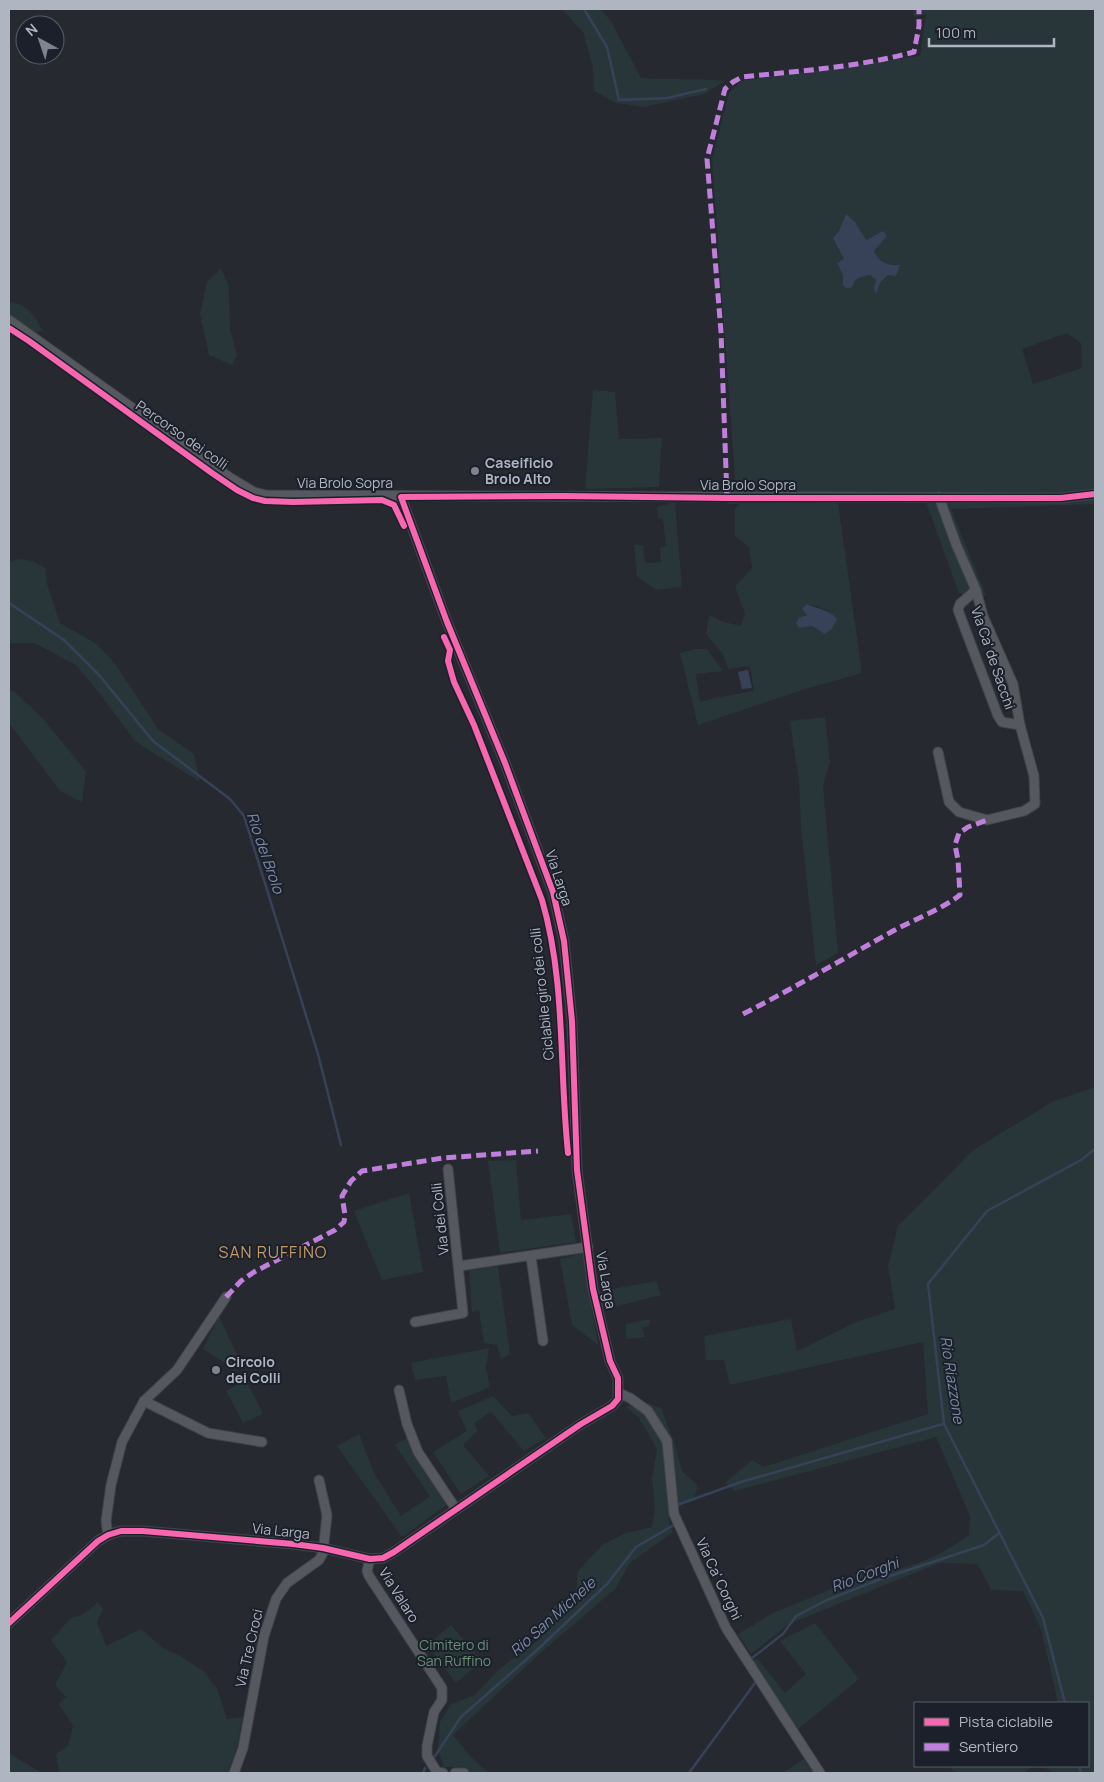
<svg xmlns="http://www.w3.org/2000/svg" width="1104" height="1782" font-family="Manrope,sans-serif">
	<rect width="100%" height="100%" fill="#262930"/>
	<g fill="#283639" fill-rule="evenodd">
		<path d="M562 9H601L612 23 641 78C669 80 697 78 725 81L704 94 644 107 616 103 594 91 593 67 583 32Z"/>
		<path d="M913 9H1095V504L951 509 986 595 978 597 959 593 926 502 838 503 862 673 802 690 698 725 680 653 696 649H707L723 671 696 674 700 702 714 698 754 691 750 666 728 669 723 654 706 634 709 615 724 622 741 626 745 614 735 586 752 568 749 547 735 536V509L739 504H727L735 477 712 160 729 93 741 81 920 56 926 14 914 17ZM855 222 866 240 872 236H887L874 251C881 266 886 264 899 265L896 276 889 275 874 288 876 280 870 275 861 277 844 285 843 275 837 263 844 259 833 238 839 231ZM1067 333 1081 343 1082 368 1033 384 1022 349ZM807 604 830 611 815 629 812 626H804L807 615Z"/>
		<path d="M221 268 229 287 230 330 237 355 232 365 209 355 200 314 207 282Z"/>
		<path d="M9 302C26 303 35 316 43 331L18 334 9 332Z"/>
		<path d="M593 390 615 392 619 439 662 438 659 487 585 489Z"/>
		<path d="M675 502 682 587 656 590 637 576 634 545H643L645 563 661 562 660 548 666 546 663 519 658 518 657 507Z"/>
		<path d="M19 559 33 561 45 568 47 584 60 623 97 644 116 665 159 730 194 754 200 782 136 742 100 694 76 665 34 643H9V562Z"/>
		<path d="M9 690 15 692 44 720 86 771 82 802 60 791 9 723Z"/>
		<path d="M825 717 830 761 823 786 838 953 816 965 801 828 799 781 790 721Z"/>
		<path d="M1095 1087V1773H1054L1042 1766H1088V1703H1058L1041 1629 1023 1591 991 1590 978 1564 939 1563 789 1624 751 1654 738 1634 773 1613 829 1590 870 1565C877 1566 887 1570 894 1569 921 1566 947 1550 969 1535L970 1516 936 1437 735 1491 725 1483 752 1460 764 1467 928 1414 923 1342 730 1385 724 1360H706L704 1336 791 1319 797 1351 854 1323 895 1309 888 1266 898 1226 973 1150 1054 1101Z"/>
		<path d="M516 1160 521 1220 571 1214 576 1242 500 1253 488 1161Z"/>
		<path d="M409 1193 423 1272 382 1280 354 1211Z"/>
		<path d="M583 1253 598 1345 572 1325 560 1259Z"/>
		<path d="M498 1266 510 1354 501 1359 497 1345 484 1343 479 1310 472 1312 469 1270Z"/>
		<path d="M656 1281 661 1295 603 1310 597 1292Z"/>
		<path d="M219 1316 238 1357 232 1367 203 1349Z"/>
		<path d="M650 1319 649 1326 642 1328 645 1337 626 1339V1324Z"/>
		<path d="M489 1348 486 1368 490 1387 451 1403 446 1376 415 1380 411 1363Z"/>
		<path d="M246 1380 263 1414 243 1423 226 1391Z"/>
		<path d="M493 1396 512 1416 528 1413 546 1438 524 1451 491 1412 474 1423 478 1431 463 1445 489 1476 461 1494 433 1452 467 1431 458 1411Z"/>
		<path d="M645 1402 661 1408 675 1444 682 1471 698 1486 694 1499 681 1504 668 1519 673 1532 630 1563 616 1588 537 1656 453 1735 471 1757 489 1773H472L463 1767H444L438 1750 440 1722 451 1704 475 1695 498 1670 541 1638 551 1608 576 1594 578 1571 603 1544 626 1533 652 1527 655 1508 652 1479 657 1449 639 1418 626 1407Z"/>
		<path d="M359 1434 374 1473 401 1516 430 1496 395 1445 407 1438 412 1453 449 1503 402 1537 337 1446Z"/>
		<path d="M98 1602 103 1609 97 1622 106 1646 141 1629 163 1648 180 1656 205 1672 211 1682 217 1688 227 1719 243 1717 237 1746 228 1773H117L115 1772 113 1773H59L56 1754 68 1746 73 1726 59 1704 66 1697 55 1685 67 1662 51 1640 71 1618 82 1615Z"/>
		<path d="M815 1623 859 1679 797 1730 752 1662 757 1658 785 1693 806 1674 780 1641Z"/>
		<path d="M451 1625 482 1661 456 1683 427 1645Z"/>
		<path d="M9 1753 42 1773H9Z"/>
		<path d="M804 1759 813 1773H782Z"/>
		<path d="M950 1766H1034L1023 1773H960L952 1770Z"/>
	</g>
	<g fill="#374258">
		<path d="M846 214 855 222 866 240 883 231 887 236 874 251C880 264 887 265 900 265L896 276 888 275 880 283 876 294 874 288 876 280 870 275 861 277 854 281 853 286 848 289 843 285V275L837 263 844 259 833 238 839 231Z"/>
		<path d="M807 604C819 610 827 608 837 619L832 629 825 634 812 626 799 628 796 623 799 618 807 615 802 609Z"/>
		<path d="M748 670 752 688 742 689 738 672Z"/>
	</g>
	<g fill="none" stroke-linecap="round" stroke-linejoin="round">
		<g stroke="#374258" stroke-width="2.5">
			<path d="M584 9 607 47 619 100 667 98 706 89"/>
			<path d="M9 603 64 640 99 675 153 741 230 799 244 816 318 1054 341 1145"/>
			<path d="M677 1505 741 1482 943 1424"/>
			<path d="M752 1658 783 1634 796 1616 827 1600 878 1580 984 1545 999 1533"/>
			<path d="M1065 1703 1043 1618 944 1424 928 1284 987 1211 1081 1160 1095 1149"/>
			<path d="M435 1756 461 1717 536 1651 607 1584 636 1547 674 1525"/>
			<path d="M1079 1766 1081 1773"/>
			<path d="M423 1773 425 1768"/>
			<path d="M689 1773 755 1683"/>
		</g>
		<defs>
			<g id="minor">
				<path d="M9 320 229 477 254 492 266 495 1061 498 1095 494"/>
				<path d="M976 590 960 604 958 610 998 716 1002 722 1020 725"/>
				<path d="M938 752 949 802 959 812 987 820 1024 811 1035 804 1034 776 1020 725 1013 684 983 616 976 590 956 544 939 497"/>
				<path d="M531 1257 543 1341"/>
				<path d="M459 1266 588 1247"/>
				<path d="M415 1322 463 1313 448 1169"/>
				<path d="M399 1390 407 1424 418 1452 456 1509"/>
				<path d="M619 1393 630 1398 648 1411 667 1441 674 1514 726 1628 820 1773"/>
				<path d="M144 1401 208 1433 262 1442"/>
				<path d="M108 1535 106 1521 111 1485 122 1442 144 1401 177 1370 226 1297"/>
				<path d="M370 1559 367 1571 369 1576 442 1688V1700L434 1712 427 1746V1756L437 1772 443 1773"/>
				<path d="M9 1623 98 1541 108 1535 121 1531H143L293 1544 323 1548 370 1559 383 1558 394 1552 581 1424 612 1406 618 1399V1378L610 1361 593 1289 577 1170 572 1021 564 941 553 892 505 763 447 622 401 497"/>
				<path d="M234 1773 243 1748 264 1636 276 1599 287 1583 319 1560 323 1553 327 1515 319 1480"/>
				<path d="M455 1773H464"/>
			</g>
		</defs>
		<use href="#minor" stroke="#42444a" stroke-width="11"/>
		<use href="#minor" stroke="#55585f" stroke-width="9"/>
		<g stroke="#c07fdc" stroke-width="5" stroke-dasharray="10 5" stroke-linecap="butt">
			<path d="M727 498 721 332 707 159 725 89 733 82 742 77C800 71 858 67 914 52L919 26V9"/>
			<path d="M743 1014C794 988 843 959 893 931 915 919 940 910 960 895L958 860 955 845 959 833 968 827 987 820"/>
			<path d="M226 1297 241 1281 254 1272 335 1230 344 1222 345 1215 342 1196 351 1181 362 1171 443 1158 538 1151"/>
		</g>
		<defs>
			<g id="cycleway">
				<path d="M9 328 29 341 212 473 237 490 253 498 265 501 293 502 382 500 394 505 404 526"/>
				<path d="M444 637 450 650 448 661 454 682 474 725 542 900C566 982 559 1069 568 1153"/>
				<path d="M9 1623 98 1541 108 1535 121 1531H143L293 1544 323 1548 370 1559 383 1558 394 1552 581 1424 612 1406 618 1399V1378L610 1361 593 1289 577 1170 572 1021 564 941 553 892 505 763 447 622 401 497 563 496 727 498H1061L1095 494"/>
			</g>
		</defs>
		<use href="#cycleway" stroke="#1b202a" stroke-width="9"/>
		<use href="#cycleway" stroke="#f766af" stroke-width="6"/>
	</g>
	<g fill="#80848f" stroke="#1b202a" stroke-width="2">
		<circle cx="475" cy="471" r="5"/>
		<circle cx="216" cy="1370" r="5"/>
	</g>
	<g text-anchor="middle" stroke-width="4" stroke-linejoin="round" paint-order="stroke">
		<g font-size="14" fill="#b0b5c2" stroke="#1b202a">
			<text transform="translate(182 435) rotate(35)" y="5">Percorso dei colli</text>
			<text x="345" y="488">Via Brolo Sopra</text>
			<text x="748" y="490">Via Brolo Sopra</text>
			<text transform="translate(993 658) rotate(71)" y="5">Via Ca' de Sacchi</text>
			<text transform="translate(559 878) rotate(72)" y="5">Via Larga</text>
			<text transform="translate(542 994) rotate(-96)" y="5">Ciclabile giro dei colli</text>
			<text transform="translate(440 1219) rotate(-96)" y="5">Via dei Colli</text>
			<text transform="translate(606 1280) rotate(80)" y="5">Via Larga</text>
			<text transform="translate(281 1531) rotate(6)" y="5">Via Larga</text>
			<text transform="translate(719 1579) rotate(65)" y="5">Via Ca' Corghi</text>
			<text transform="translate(399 1595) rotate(58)" y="5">Via Valaro</text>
			<text transform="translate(249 1648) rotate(-77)" y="5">Via Tre Croci</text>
		</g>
		<g font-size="14" font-weight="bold" fill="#b0b5c2" stroke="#1b202a" text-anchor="start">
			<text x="485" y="468">Caseificio<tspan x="485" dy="16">Brolo Alto</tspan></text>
			<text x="226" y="1367">Circolo<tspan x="226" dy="16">dei Colli</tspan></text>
		</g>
		<g font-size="14" fill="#6a8f76" stroke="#1b202a">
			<text x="454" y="1650">Cimitero di<tspan x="454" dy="16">San Ruffino</tspan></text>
		</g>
		<g font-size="15" font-style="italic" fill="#7b8aa7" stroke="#1b202a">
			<text transform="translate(265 853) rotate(71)" y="5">Rio del Brolo</text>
			<text transform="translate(952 1380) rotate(81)" y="5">Rio Riazzone</text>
			<text transform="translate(865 1575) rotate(-21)" y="5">Rio Corghi</text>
			<text transform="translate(553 1617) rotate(-42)" y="5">Rio San Michele</text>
		</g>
		<g font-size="16" letter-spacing="1" fill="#c69967" stroke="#1b202a">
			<text x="273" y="1258">SAN RUFFINO</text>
		</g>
	</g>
	<rect width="1104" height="1782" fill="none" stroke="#b0b5c2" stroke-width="20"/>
	<rect x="914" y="1702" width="175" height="65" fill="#1b202a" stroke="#575c67"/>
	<rect x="924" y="1718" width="25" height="8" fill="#f766af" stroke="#575c67"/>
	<text x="959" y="1727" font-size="15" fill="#b0b5c2">Pista ciclabile</text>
	<rect x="924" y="1743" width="25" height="8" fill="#c07fdc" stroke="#575c67"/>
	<text x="959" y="1752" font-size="15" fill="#b0b5c2">Sentiero</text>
	<g transform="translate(40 40) rotate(320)"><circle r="24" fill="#1b202a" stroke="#575c67"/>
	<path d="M0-4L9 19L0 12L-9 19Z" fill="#80848f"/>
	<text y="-8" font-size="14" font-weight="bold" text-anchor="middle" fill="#b0b5c2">N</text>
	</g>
	<path d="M929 38v8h125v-8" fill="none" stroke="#b0b5c2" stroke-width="2.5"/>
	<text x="936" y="38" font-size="15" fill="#b0b5c2" stroke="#1b202a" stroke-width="4" paint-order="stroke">100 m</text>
</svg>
